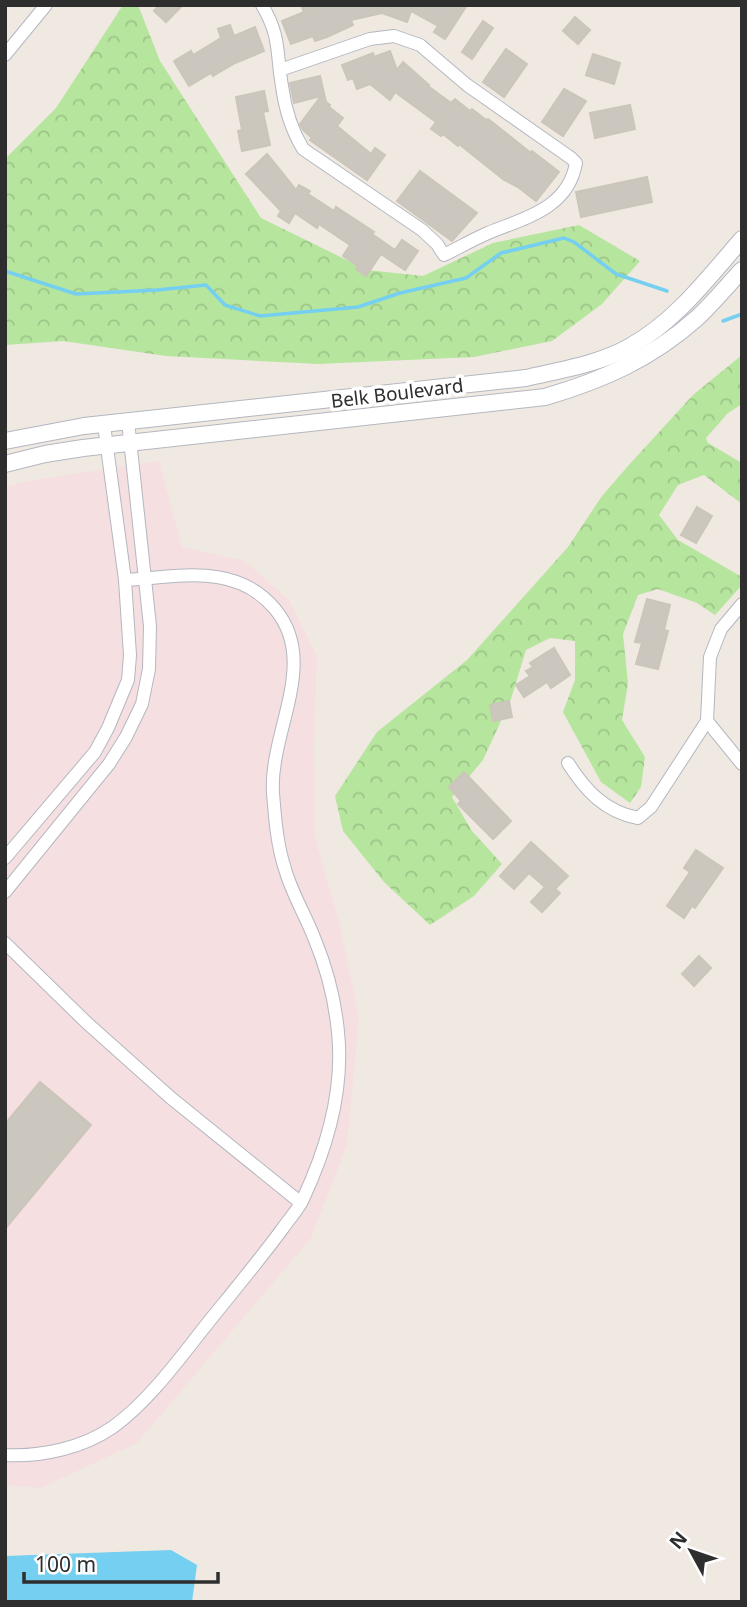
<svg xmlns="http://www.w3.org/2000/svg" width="747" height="1607" font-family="'Noto Sans',sans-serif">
	<defs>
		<pattern id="forest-crowns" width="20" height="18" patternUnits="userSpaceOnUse" patternTransform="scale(1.75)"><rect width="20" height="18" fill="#b6e59e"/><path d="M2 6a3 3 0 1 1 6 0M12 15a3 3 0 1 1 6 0" fill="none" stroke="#9dc588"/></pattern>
	</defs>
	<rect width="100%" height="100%" fill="#efe9e1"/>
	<path fill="#f5dfe0" d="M159 461 182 547 245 561 289 600 317 656 314 743 315 837 340 926 359 1017 347 1145 311 1238 137 1443 41 1488 5 1485V487L28 481Z"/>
	<g fill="url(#forest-crowns)">
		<path d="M123 5H138L160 61 261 218 367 270 423 276 493 243 579 225 640 261 602 304 552 341 474 357 318 364 166 356 63 341 5 345V159L56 108Z"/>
		<path d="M742 355V404L728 413 706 438 708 443 742 463V504L704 475 678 485 659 515 678 540 742 577V585L715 615 697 603 658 589 638 595 623 634 628 683 622 720 645 757 641 787 630 803 601 782 563 712 575 680V641L550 638 526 650 511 699 483 760 452 797 472 831 502 864 474 896 430 925 384 882 343 831 335 796 377 732 467 660 568 547 602 496 628 466 693 395Z"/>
	</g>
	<path fill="#75cff0" d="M171 1550 197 1565 192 1602H5V1556Z"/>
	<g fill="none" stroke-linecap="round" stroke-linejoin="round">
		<g stroke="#75cff0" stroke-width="3.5">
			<path d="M5 271 76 294 157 290 206 285 225 305 260 316 358 307 400 293 466 278 501 253 564 238 574 242 616 274 667 291"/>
			<path d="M723 321 742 314"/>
		</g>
	</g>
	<g fill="#cbc7bf" stroke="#cbc5ba" stroke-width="2">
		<path d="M159 5H183L166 22 154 11Z"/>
		<path d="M301 5H467L445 39 434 32 438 26 411 11 407 22 382 13 351 20 353 25 327 37 315 41 313 36 291 44 282 21 304 12Z"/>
		<path d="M575 17 590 30 578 44 563 31Z"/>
		<path d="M483 21 493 28 472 59 462 52Z"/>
		<path d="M230 25 234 36 255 27 264 51 235 63 213 76 211 73 189 86 174 61 191 51 193 55 221 38 218 29Z"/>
		<path d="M506 49 527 64 504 97 483 82Z"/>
		<path d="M390 51 397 70 403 62 429 85 428 86 451 103 455 99 470 111 472 109 486 120 488 119 531 153 532 151 559 172 536 201 518 187 504 180 459 144 458 146 443 134 441 136 431 129 436 122 395 92 390 100 370 84 357 89 353 78 348 80 342 65 373 53 374 57Z"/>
		<path d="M593 54 620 63 614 84 586 75Z"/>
		<path d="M320 76 326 102 330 105 329 107 343 118 337 126 371 154 375 148 385 155 367 180 310 140 312 138 303 130 300 124 321 96 294 103 290 83Z"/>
		<path d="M564 89 586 101 563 136 542 122Z"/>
		<path d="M264 91 268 111 263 112 270 145 242 151 238 131 242 130 236 97Z"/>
		<path d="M630 105 635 129 595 138 590 113Z"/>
		<path d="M267 154 296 190 299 185 310 191 308 194 334 211 336 207 374 232 372 234 395 250 402 240 418 251 405 270 381 254 366 276 356 269 358 266 343 256 350 245 319 224 317 228 295 213 289 223 278 216 281 211 246 174Z"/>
		<path d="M420 171 477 213 452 241 397 201Z"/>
		<path d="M647 177 652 202 581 217 576 192Z"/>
		<path d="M697 507 712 516 696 543 681 535Z"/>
		<path d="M647 599 670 605 664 630 668 631 658 669 636 664 642 643 635 642Z"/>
		<path d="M554 648 570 675 551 688 547 682 524 697 516 685 530 676 526 671 533 667 530 663Z"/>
		<path d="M509 701 512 717 493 721 490 705Z"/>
		<path d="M464 772 511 821 493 839 458 804 461 801 449 787Z"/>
		<path d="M531 842 568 876 555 889 560 893 542 912 531 902 545 887 529 873 514 889 500 876Z"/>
		<path d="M696 850 723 868 695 908 692 906 684 918 667 906 690 872 684 868Z"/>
		<path d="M699 956 711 968 694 986 682 974Z"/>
		<path d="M40 1082 91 1125 5 1229V1124Z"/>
	</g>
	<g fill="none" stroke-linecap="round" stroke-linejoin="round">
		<defs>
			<g id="minor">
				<path d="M262 5C281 37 276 52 282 86 285 109 291 129 303 149L422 230 437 244 444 255C458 248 472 240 488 233 524 218 568 209 576 163L571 158 467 85 420 45 394 36 370 39 280 70"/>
				<path d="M5 55 46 5"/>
				<path d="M742 604 721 629 710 657 707 721 742 764"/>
				<path d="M568 763C585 790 605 812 638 818L651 807 707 721"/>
				<path d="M5 858 95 752 108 728 128 680 130 655 125 580 104 425"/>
				<path d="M5 892 109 764 126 737 142 704 149 669 150 626 128 421"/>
				<path d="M5 943 87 1023 171 1098 301 1203"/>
				<path d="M5 1455C41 1457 83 1448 113 1427 154 1398 191 1342 224 1303 244 1278 264 1254 283 1228 289 1219 298 1210 303 1199 327 1148 344 1089 338 1032 335 1001 327 969 315 940 306 916 292 894 285 869 277 845 275 818 273 793 269 732 320 663 275 609 236 562 178 577 125 580"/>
			</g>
			<g id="tertiary">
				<path d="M5 441 84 426 526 378C560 370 599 364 629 347 675 322 708 278 742 239"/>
				<path d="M5 464 45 454 83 448 545 397C603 380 651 359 697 318 713 303 727 286 742 270"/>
			</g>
		</defs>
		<use href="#minor" stroke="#b4b7c1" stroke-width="14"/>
		<use href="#tertiary" stroke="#b4b7c1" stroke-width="18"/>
		<use href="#minor" stroke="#fff" stroke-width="12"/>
		<use href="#tertiary" stroke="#fff" stroke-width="16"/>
	</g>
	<g text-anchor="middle" stroke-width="7" stroke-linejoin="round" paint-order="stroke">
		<g font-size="19" fill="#2e2e2e" stroke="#fff">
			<text transform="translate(397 393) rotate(-7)" y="7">Belk Boulevard</text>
		</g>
	</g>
	<rect width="747" height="1607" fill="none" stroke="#2e2e2e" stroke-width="14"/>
	<g transform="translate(691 1551) rotate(310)" stroke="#ffffff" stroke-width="5" paint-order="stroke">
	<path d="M0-5L12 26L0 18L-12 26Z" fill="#2e2e2e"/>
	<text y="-10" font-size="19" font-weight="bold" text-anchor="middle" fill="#2e2e2e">N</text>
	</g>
	<path d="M24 1572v10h194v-10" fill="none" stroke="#2e2e2e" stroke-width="3.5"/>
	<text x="35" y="1572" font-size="21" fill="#2e2e2e" stroke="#ffffff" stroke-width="5" paint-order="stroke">100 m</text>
</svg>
